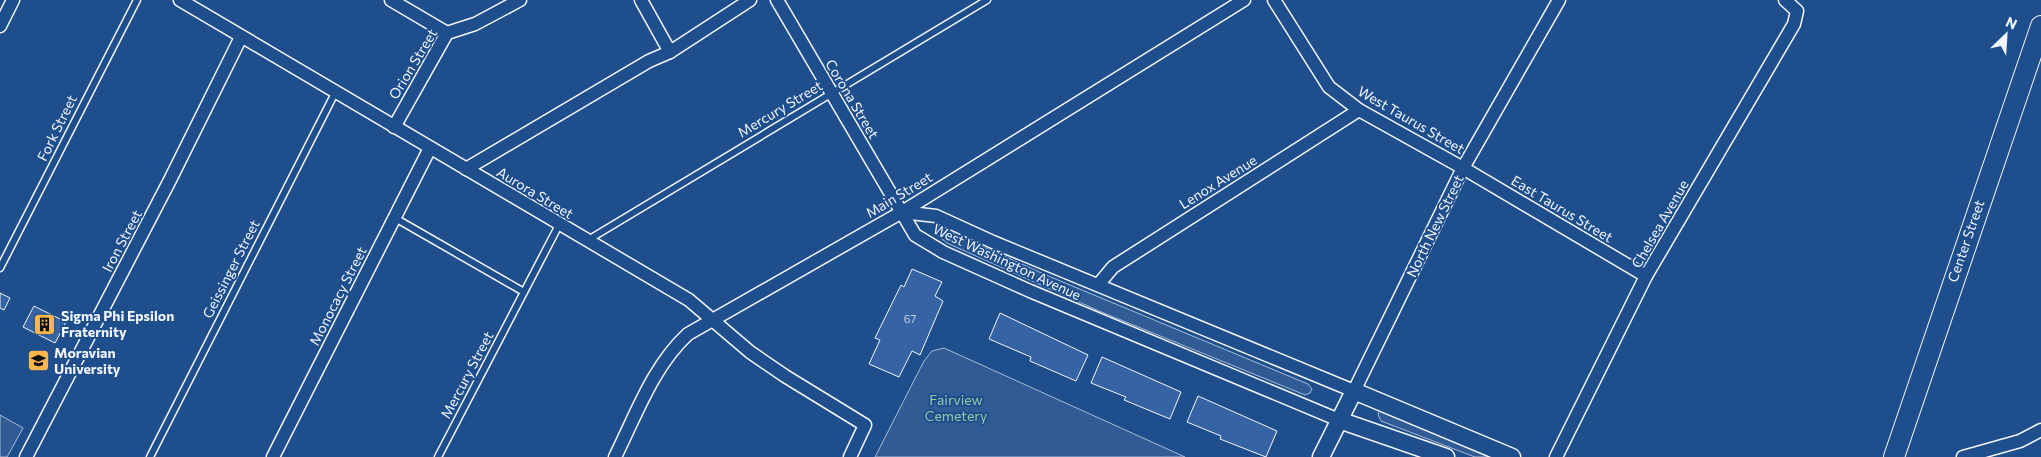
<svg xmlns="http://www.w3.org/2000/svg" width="2041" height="457" font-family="Commissioner,sans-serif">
	<rect width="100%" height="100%" fill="#1f4e8c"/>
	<g fill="#305b95" stroke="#a8bbd7">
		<path d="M944 229 1046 275 1308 384 1312 389 1310 393 1305 395 1099 311 947 243 937 235 938 231Z"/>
		<path d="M944 348 1185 457H875L924 361 932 351Z"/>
		<path d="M1380 409 1497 457H1475L1381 421 1378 415Z"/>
		<path d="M0 415 23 428 7 457H0Z"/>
	</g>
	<g fill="#3563a3" stroke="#f2f6ff">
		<path d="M912 269 942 282 935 296 943 301 920 355 912 351 899 377 869 364 880 340 875 338 901 285 904 287Z"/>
		<path d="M0 293 10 298 4 310 0 308Z"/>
		<path d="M34 306 66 322 55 343 23 327Z"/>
		<path d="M1000 313 1088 355 1076 381 1030 361 1031 357 989 339Z"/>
		<path d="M1102 357 1181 392 1170 419 1124 400 1126 397 1091 383Z"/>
		<path d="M1198 396 1277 431 1266 457 1220 439 1221 436 1187 422Z"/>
	</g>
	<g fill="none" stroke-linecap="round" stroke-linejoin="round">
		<defs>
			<g id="service">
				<path d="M395 218 524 292"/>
				<path d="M588 240 987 0"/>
				<path d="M0 268 137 0"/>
				<path d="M150 457 335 93"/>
				<path d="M438 457 559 225"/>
			</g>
			<g id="minor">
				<path d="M180 0 689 300 750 352 785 376 865 425 850 457"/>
				<path d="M391 0 447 33"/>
				<path d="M641 0 670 52"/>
				<path d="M777 0 915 235 943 252 1030 291 1339 420"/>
				<path d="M1274 0 1329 87 1359 110 1463 168 1646 276"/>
				<path d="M0 26 13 0"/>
				<path d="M394 127 447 33 475 24 520 0"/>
				<path d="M466 169 649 61 670 52 750 0"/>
				<path d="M902 212 936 216 993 242 1354 391 1463 168 1559 0"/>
				<path d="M1098 285 1113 267 1359 110"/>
				<path d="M26 457 170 180 241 37"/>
				<path d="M273 457 430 148"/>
				<path d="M615 457C636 415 653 366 688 334L902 212 1244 0"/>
				<path d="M1556 457 1646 276 1794 24 1797 11 1785 0"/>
				<path d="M1963 457 2020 441 2041 430"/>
			</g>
			<g id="tertiary">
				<path d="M1339 420 1446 457"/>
				<path d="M1321 457 1354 391 1512 457"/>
			</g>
			<path id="primary" d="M1894 457 2041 26"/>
		</defs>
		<use href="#service" stroke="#f2f6ff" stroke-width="9"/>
		<use href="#minor" stroke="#f2f6ff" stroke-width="15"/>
		<use href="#tertiary" stroke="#f2f6ff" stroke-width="19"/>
		<use href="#primary" stroke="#f2f6ff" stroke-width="22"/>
		<use href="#service" stroke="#1f4e8c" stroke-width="6"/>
		<use href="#minor" stroke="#1f4e8c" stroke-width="12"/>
		<use href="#tertiary" stroke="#1f4e8c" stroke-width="16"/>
		<use href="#primary" stroke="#1f4e8c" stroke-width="20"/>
	</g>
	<defs>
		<symbol id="building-square" viewBox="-11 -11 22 22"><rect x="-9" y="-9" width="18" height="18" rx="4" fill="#ffb74d" stroke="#1f4e8c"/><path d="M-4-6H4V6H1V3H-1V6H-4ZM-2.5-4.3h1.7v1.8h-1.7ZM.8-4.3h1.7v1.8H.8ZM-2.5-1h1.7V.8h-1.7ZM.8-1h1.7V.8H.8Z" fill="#111"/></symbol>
		<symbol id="university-square" viewBox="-11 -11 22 22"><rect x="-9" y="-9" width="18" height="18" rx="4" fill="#ffb74d" stroke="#1f4e8c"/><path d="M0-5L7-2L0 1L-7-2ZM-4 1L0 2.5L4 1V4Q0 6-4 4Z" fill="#111"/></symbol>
	</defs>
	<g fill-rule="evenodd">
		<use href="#building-square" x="32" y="312" width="25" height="25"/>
		<use href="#university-square" x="26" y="348" width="25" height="25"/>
	</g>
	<g text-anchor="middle" stroke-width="4" stroke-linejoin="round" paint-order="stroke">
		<g font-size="11" fill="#c3d1e8">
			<text x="910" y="323">67</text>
		</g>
		<g font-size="14" fill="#f2f6ff" stroke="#1f4e8c">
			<text transform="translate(413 64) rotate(-59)" y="5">Orion Street</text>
			<text transform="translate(852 99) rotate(59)" y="5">Corona Street</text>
			<text transform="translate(780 109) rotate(-31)" y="5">Mercury Street</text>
			<text transform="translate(1411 120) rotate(30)" y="5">West Taurus Street</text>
			<text transform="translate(57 128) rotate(-64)" y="5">Fork Street</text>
			<text transform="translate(1218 182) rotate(-32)" y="5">Lenox Avenue</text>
			<text transform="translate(535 193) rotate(31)" y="5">Aurora Street</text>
			<text transform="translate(899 195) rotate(-31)" y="5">Main Street</text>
			<text transform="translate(1562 209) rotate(31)" y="5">East Taurus Street</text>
			<text transform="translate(1660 224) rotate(-60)" y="5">Chelsea Avenue</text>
			<text transform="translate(1435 226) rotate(-64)" y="5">North New Street</text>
			<text transform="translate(122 241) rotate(-62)" y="5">Iron Street</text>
			<text transform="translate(1966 241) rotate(-71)" y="5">Center Street</text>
			<text transform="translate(1007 262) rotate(25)" y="5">West Washington Avenue</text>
			<text transform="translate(231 269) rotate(-63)" y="5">Geissinger Street</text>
			<text transform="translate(338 296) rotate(-63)" y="5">Monocacy Street</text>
			<text transform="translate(467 375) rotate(-62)" y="5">Mercury Street</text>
		</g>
		<g font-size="14" font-weight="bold" fill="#f2f6ff" stroke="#1f4e8c" text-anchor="start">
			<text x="61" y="321">Sigma Phi Epsilon<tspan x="61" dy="16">Fraternity</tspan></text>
			<text x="54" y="358">Moravian<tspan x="54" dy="16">University</tspan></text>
		</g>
		<g font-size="14" fill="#97c8a6" stroke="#1f4e8c">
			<text x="956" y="405">Fairview<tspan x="956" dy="16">Cemetery</tspan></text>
		</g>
	</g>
	<g transform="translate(2006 35) rotate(25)" stroke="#1f4e8c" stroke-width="4" paint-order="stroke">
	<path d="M0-4L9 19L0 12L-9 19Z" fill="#f2f6ff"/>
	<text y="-8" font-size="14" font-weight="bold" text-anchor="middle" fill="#f2f6ff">N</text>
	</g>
</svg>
